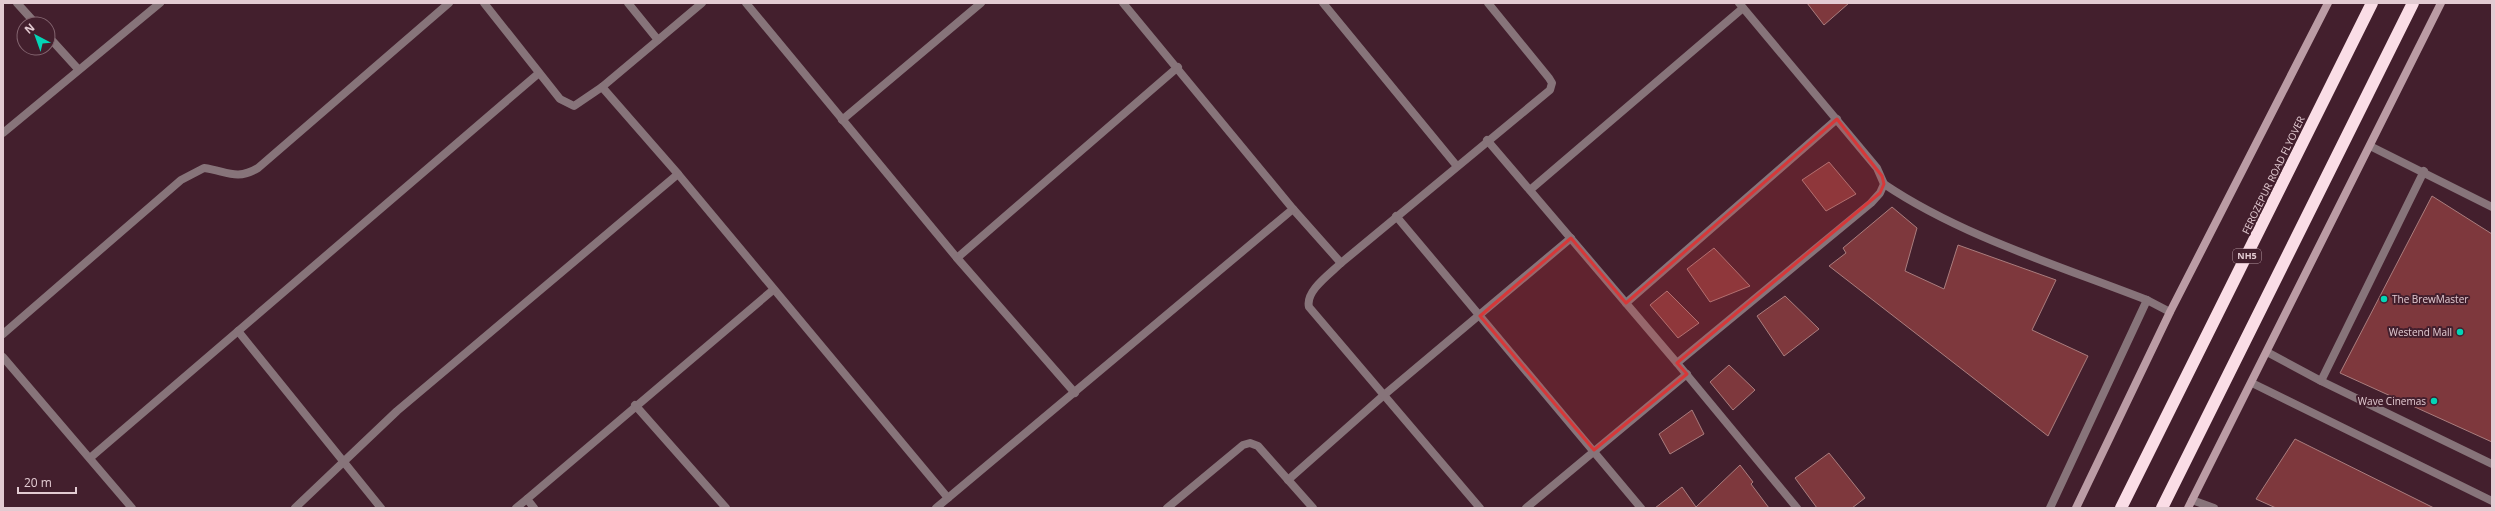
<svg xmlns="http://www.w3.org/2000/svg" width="2495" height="511" font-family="'Open Sans',sans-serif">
	<rect width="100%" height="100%" fill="#431f2d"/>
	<g fill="#7e383d" stroke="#aa7d7e">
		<path d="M1807 3H1849L1824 25Z"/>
		<path d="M1829 162 1856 194 1826 211 1802 180Z"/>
		<path d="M2432 196 2492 234V442L2340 373Z"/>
		<path d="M1892 207 1917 228 1905 271 1944 289 1958 245 2056 280 2032 330 2088 356 2048 436 1829 266 1846 253 1843 248Z"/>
		<path d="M1714 248 1750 286 1710 302 1687 269Z"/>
		<path d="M1667 291 1699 323 1678 338 1650 305Z"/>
		<path d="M1785 296 1819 329 1784 356 1757 316Z"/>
		<path d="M1729 365 1755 390 1733 410 1710 382Z"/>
		<path d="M1692 410 1704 434 1670 454 1659 434Z"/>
		<path d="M2295 439 2434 508H2276L2256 499Z"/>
		<path d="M1829 453 1865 498 1852 508H1817L1795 478Z"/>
		<path d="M1740 465 1753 482 1751 484 1769 508H1655L1682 487 1696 507Z"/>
	</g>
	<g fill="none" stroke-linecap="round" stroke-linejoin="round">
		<g stroke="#87747a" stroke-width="8">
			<path d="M2252 383 2492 501"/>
			<path d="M2192 500 2214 508"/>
		</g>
		<g stroke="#87747a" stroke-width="8">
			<path d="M17 3 36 24"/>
			<path d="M484 3 560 99 574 106 602 87 658 40"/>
			<path d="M628 3 658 40 702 3"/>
			<path d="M746 3 957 258 1075 393"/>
			<path d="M1323 3 1456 165"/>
			<path d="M48 36 78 69"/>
			<path d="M602 87 678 174 948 498"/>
			<path d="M842 120 981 3"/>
			<path d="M3 133 160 3"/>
			<path d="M1487 140 1677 363 1797 508"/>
			<path d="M2370 146 2492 207"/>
			<path d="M1884 184C1961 236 2060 266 2147 300L2170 312"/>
			<path d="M1530 190 1743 8"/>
			<path d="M1293 209 1341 263"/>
			<path d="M1396 216 1641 508"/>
			<path d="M957 258 1178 67"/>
			<path d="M1626 303 1837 119"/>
			<path d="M238 331 381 508"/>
			<path d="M3 334 181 180 204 168C227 171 236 181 258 168L449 3"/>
			<path d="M2267 352 2321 381 2492 464"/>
			<path d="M3 357 132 508"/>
			<path d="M1677 363 1871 203 1880 193 1884 184 1877 168 1739 3"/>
			<path d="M2321 381 2424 171"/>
			<path d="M635 405 726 508"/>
			<path d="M90 458 539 73"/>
			<path d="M1288 480 1384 395 1571 238"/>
			<path d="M295 508 397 411 678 174"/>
			<path d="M516 508 527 499"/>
			<path d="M534 508 527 499 773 290"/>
			<path d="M936 508 1293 209 1123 3"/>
			<path d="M1167 508 1243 445 1250 443 1258 446 1313 508"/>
			<path d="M1480 508 1309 307C1305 291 1330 274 1341 263L1550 90 1552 83 1549 78 1488 3"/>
			<path d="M1526 508 1687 374"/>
			<path d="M2050 508 2147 300"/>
		</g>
		<g stroke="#bb9ca5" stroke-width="8">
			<path d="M2076 508 2170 312 2328 3"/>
			<path d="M2188 508 2441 3"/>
		</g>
		<g stroke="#fadde6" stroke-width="12">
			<path d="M2121 508 2372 3"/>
			<path d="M2162 508 2413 3"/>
		</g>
	</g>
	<path fill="#d73839" fill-opacity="0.2" stroke="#d73839" stroke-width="3" stroke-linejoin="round" d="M1837 119 1882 176 1884 184 1880 193 1677 363 1687 374 1594 450 1480 316 1571 238 1626 303Z"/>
	<g fill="#03d5b6" stroke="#431f2d" stroke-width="1.5">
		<circle cx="2384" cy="299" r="4"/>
		<circle cx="2460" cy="332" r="4"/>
		<circle cx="2434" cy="401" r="4"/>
	</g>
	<g text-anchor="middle" stroke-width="4" stroke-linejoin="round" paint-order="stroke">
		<rect fill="#431f2d" stroke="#b397a0" stroke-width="1" x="2233" y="249" width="28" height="14" rx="3"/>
		<g font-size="9" font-weight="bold" fill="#e3cbd2">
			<text x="2247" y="259">NH5</text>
		</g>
		<g font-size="10" fill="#e3cbd2" stroke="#431f2d">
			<text transform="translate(2273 175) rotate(-64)" y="4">FEROZEPUR ROAD FLYOVER</text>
		</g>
		<g font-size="10" fill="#e3cbd2" stroke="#431f2d" text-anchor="end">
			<text x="2392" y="303" text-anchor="start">The BrewMaster</text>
			<text x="2452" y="336">Westend Mall</text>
			<text x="2426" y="405">Wave Cinemas</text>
		</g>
	</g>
	<rect width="2495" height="511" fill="none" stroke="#e3cbd2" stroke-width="8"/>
	<g transform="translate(36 36) rotate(319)"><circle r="19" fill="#431f2d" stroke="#83646f"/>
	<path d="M0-3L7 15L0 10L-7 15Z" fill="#03d5b6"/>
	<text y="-6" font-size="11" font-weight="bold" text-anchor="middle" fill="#e3cbd2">N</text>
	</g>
	<path d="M18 487v6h58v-6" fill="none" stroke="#e3cbd2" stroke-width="2"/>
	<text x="24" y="487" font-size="12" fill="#e3cbd2" stroke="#431f2d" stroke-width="3" paint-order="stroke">20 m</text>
</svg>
